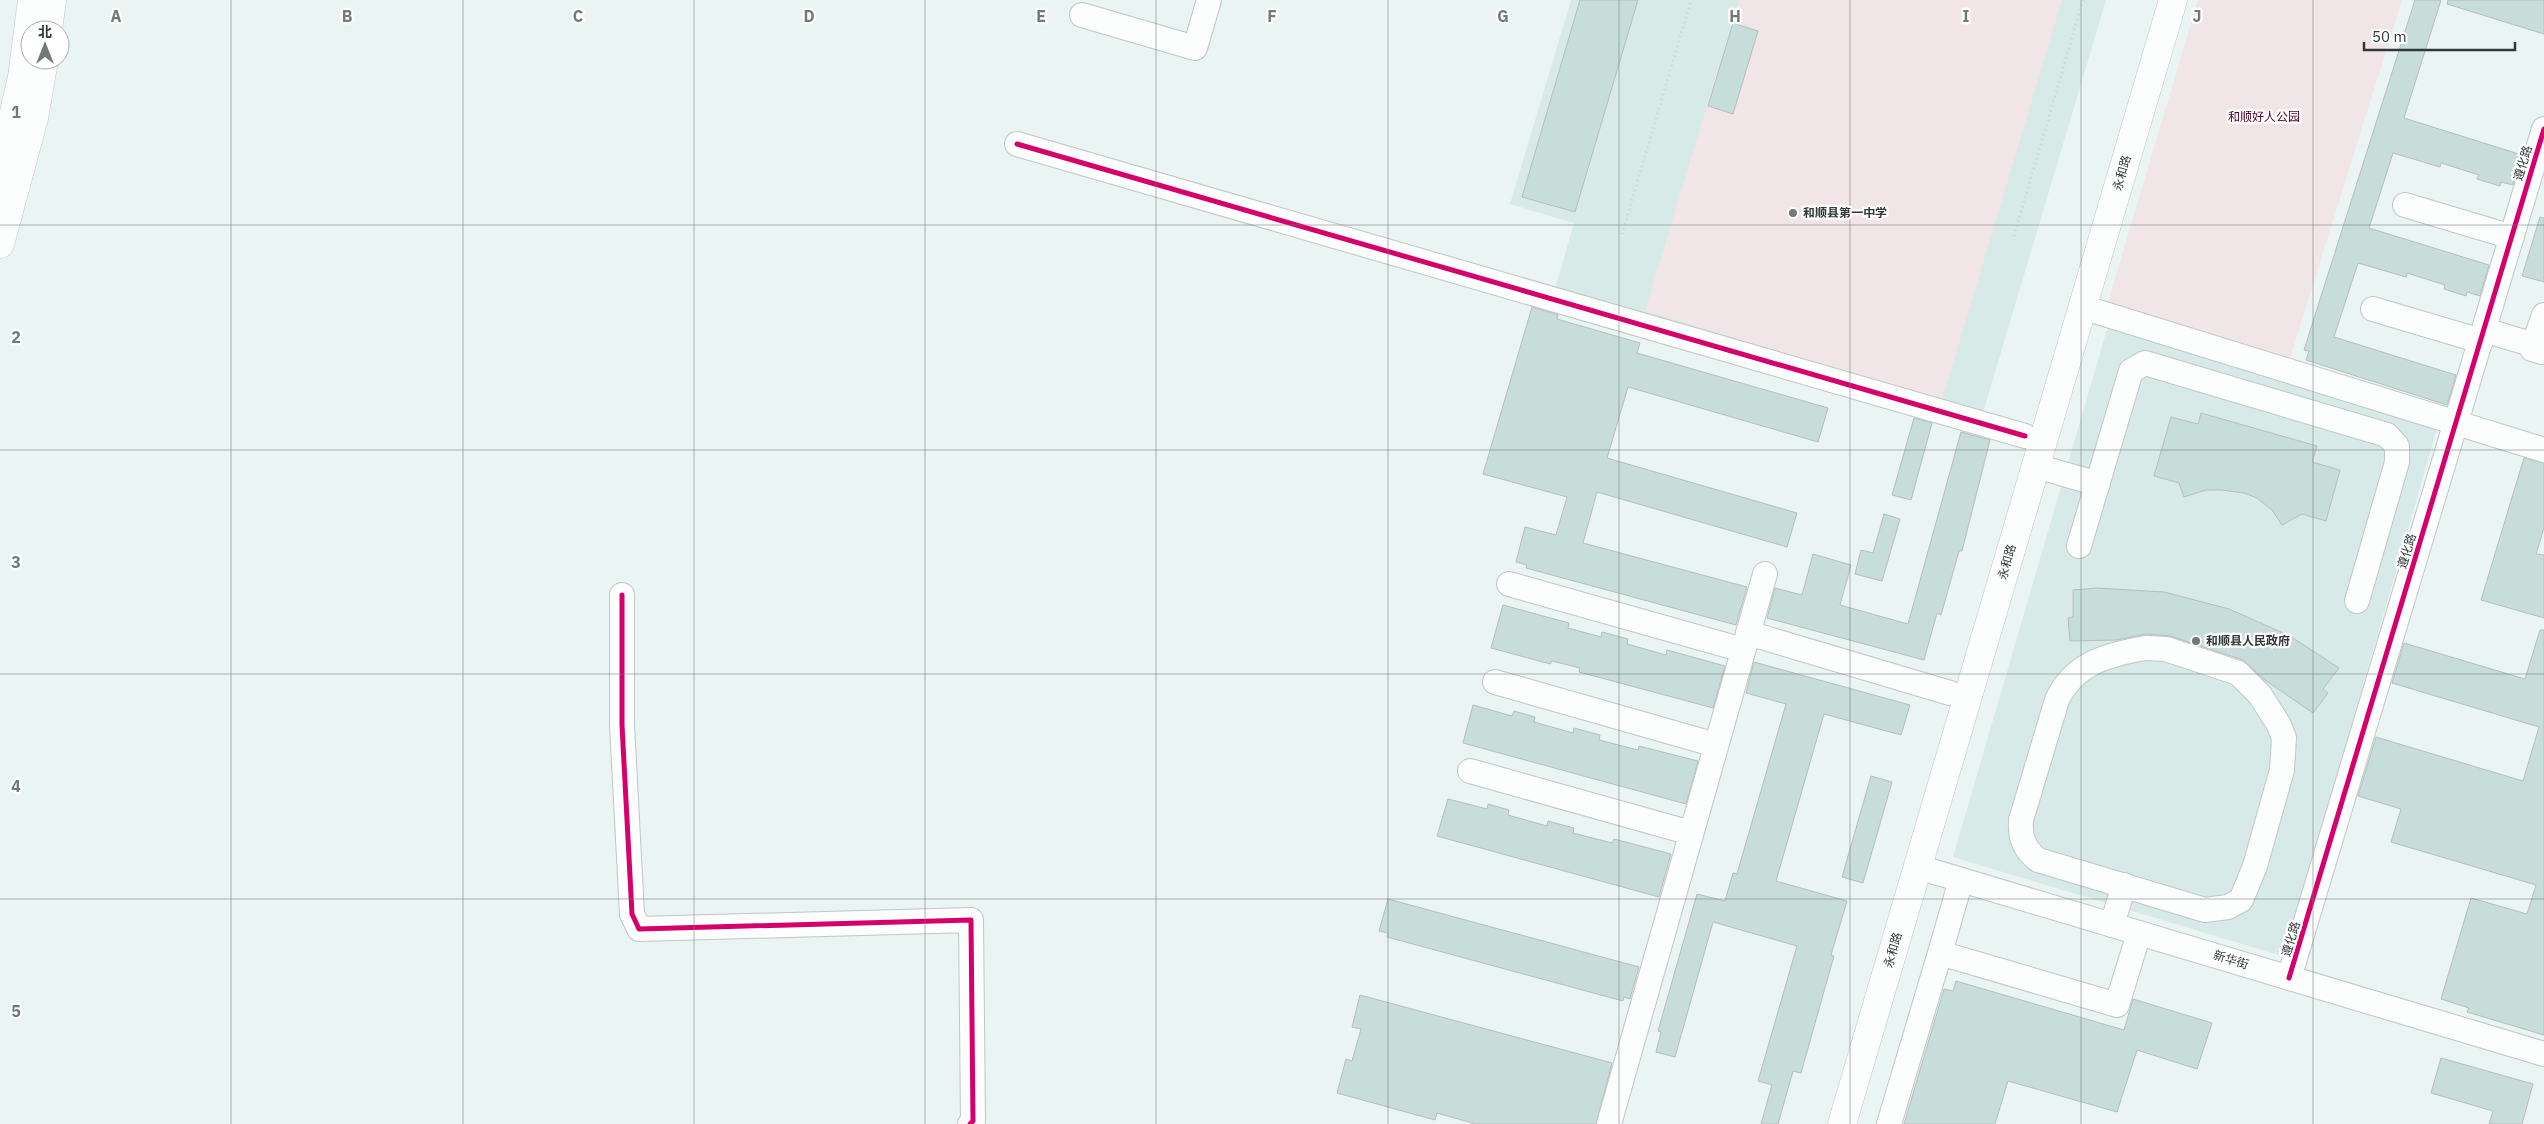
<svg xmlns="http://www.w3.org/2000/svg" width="2544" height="1124" font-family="'IBM Plex Sans','Noto Sans SC',sans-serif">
	<rect width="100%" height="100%" fill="#eaf4f2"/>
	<g fill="#d7eae7">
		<path d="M1571 0H2106L1982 416 1555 289 1574 223 1510 204Z"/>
		<path d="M2108 326 2438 425 2285 957 1953 857Z"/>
	</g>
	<g fill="#f1e5e8">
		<path d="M1739 0H2062L1942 400 1829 366 1794 358 1780 351 1645 311Z"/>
		<path d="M2198 0H2402L2290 358 2108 302Z"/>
	</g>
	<g fill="#c7ddd9" stroke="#b6bebd">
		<path d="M1580 0H1638L1575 212 1522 197Z"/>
		<path d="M2415 0H2441L2404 118 2522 155 2513 185 2501 182 2500 186 2477 179 2479 175 2441 163 2440 167 2393 153 2369 228 2489 265 2480 296 2467 292 2466 296 2444 289 2445 285 2407 273 2406 277 2358 263 2334 337 2456 375 2447 405 2306 360 2309 351 2304 350Z"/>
		<path d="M2448 0H2544V34L2447 4Z"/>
		<path d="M1733 23 1758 31 1733 114 1708 106Z"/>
		<path d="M2540 217 2544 218V282L2522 276Z"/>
		<path d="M1532 307 1558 315 1557 319 1640 343 1637 353 1828 408 1818 442 1628 387 1607 458 1797 513 1787 547 1597 492 1583 543 1747 587 1736 625 1526 568 1527 565 1516 562 1525 527 1556 535 1567 497 1483 474Z"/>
		<path d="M2201 413 2317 446 2312 462 2340 470 2326 521 2302 514 2282 525 2272 510 2257 498 2244 493 2221 490H2206L2184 497 2179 483 2154 476 2171 417 2198 424Z"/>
		<path d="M1914 418 1932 423 1911 500 1892 495Z"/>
		<path d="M1961 432 1990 440 1962 551H1959L1941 615 1937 613 1924 660 1767 618 1775 588 1802 595 1813 554 1851 565 1840 605 1908 624Z"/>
		<path d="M2524 458 2544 463V528L2536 554 2544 555V618L2481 600Z"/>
		<path d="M1884 514 1900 519 1882 581 1855 574 1861 550 1873 553Z"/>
		<path d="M2097 588 2164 592 2229 609 2290 636 2339 668 2323 689 2328 693 2313 713 2265 680 2243 660 2170 636 2146 634 2117 640 2070 641 2068 618 2073 617V590Z"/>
		<path d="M1503 605 1569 623 1568 628 1601 637 1602 632 1628 639 1627 644 1666 655 1667 650 1725 666 1713 708 1579 672 1580 668 1552 661 1550 664 1491 648Z"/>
		<path d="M2540 630H2544V1035L2467 1012 2469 1008 2441 999 2471 898 2527 914 2536 885 2391 842 2401 809 2358 796 2376 737 2523 781 2539 727 2392 683 2404 643 2525 679Z"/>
		<path d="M1754 662 1910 705 1901 735 1824 714 1776 881 1847 901 1831 955 1834 956 1801 1073 1793 1071 1778 1124H1761L1772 1085 1758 1081 1797 946 1713 922 1675 1057 1656 1052 1661 1032 1658 1031 1697 894 1725 901 1733 873 1737 874 1786 704 1746 693Z"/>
		<path d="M1473 705 1512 716 1514 711 1535 717 1534 722 1573 733 1574 728 1600 735 1599 740 1638 750 1639 746 1698 761 1686 804 1463 743Z"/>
		<path d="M1871 776 1892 782 1863 883 1842 877Z"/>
		<path d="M1448 799 1487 809 1488 804 1509 810 1508 815 1547 826 1548 821 1574 828 1573 833 1612 843 1614 839 1671 854 1659 897 1437 836Z"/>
		<path d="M1388 899 1639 967 1630 999 1624 997 1623 1001 1387 937 1388 933 1379 931Z"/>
		<path d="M1956 981 2124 1030 2133 999 2212 1023 2197 1069 2137 1050 2117 1112 2008 1081 1995 1124H1904L1944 989 1953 991Z"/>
		<path d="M1360 995 1612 1063 1596 1124H1476L1437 1113 1435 1120 1337 1093 1346 1059 1352 1061 1361 1029 1352 1027Z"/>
		<path d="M2441 1058 2533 1084 2522 1124H2489L2493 1111 2431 1093Z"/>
	</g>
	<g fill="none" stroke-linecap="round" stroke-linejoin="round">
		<defs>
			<g id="minor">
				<path d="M1082 15 1195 48 1209 0"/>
				<path d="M1017 144 2025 436"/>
				<path d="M2405 205 2512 237"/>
				<path d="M2082 307 2544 450"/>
				<path d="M2373 309 2481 341"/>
				<path d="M2484 330 2534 345"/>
				<path d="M2542 352 2532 349 2544 315"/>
				<path d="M2036 466 2098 484"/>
				<path d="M2079 546 2131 371 2145 363 2387 435 2397 446V462L2357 601"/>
				<path d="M1509 584 1743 650"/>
				<path d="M622 595V725L632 914 639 929 971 920 973 1121 970 1124"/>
				<path d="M1748 633 1950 693"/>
				<path d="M2146 648 2166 649 2238 673 2260 695 2279 725 2284 738 2282 770 2255 866 2241 900 2228 907 2205 910 2038 860C2023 848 2020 837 2021 820L2057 700C2074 663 2109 654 2146 648Z"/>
				<path d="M1495 682 1716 745"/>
				<path d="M1470 771 1691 833"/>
				<path d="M1918 867 2544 1054"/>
				<path d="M2112 925 2124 885"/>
				<path d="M1940 953 1961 880"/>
				<path d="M2289 978 2544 129"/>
				<path d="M1609 1124 1765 574"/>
				<path d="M1889 1124 1940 953 2117 1005 2139 933"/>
			</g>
			<g id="major">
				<path d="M48 30 52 0"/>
				<path d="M0 175 22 77 32 0"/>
				<path d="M0 244 34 118 44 60"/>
				<path d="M1842 1124 2173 0"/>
			</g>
		</defs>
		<use href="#minor" stroke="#c0c7c6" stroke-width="26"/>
		<use href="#major" stroke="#c0c7c6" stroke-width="29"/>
		<g stroke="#cfd2d2" stroke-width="3" stroke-dasharray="1 4" stroke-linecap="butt">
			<path d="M1622 234 1691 0"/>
			<path d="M2014 236 2083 0"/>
		</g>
		<use href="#minor" stroke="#fcfdfd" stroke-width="24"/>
		<use href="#major" stroke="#fcfdfd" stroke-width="28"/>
		<defs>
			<g id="cycleway">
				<path d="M1017 144 2025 436"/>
				<path d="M622 595V725L632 914 639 929 971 920 973 1121 970 1124"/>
				<path d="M2289 978 2544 129"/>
			</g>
		</defs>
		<use href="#cycleway" stroke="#fff" stroke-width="8"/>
		<use href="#cycleway" stroke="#d6006c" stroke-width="5"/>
	</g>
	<path fill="none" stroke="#727a78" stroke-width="1" stroke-opacity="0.55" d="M231 0V1124M463 0V1124M694 0V1124M925 0V1124M1156 0V1124M1388 0V1124M1619 0V1124M1850 0V1124M2081 0V1124M2313 0V1124M0 225H2544M0 450H2544M0 674H2544M0 899H2544"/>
	<g fill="#727a78" stroke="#fff" stroke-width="2">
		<circle cx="1793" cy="213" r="5"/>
		<circle cx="2196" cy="641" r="5"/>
	</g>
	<g text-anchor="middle" stroke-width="4.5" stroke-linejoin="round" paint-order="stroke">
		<g font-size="12" fill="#560025" stroke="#fff">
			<text x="2264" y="121">和顺好人公园</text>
		</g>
		<g font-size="12" fill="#313837" stroke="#fff">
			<text transform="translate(2523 163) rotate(-73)" y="4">遵化路</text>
			<text transform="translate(2122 173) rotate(-74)" y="4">永和路</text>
			<text transform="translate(2407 551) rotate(-73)" y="4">遵化路</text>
			<text transform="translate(2007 562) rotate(-74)" y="4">永和路</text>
			<text transform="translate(2291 939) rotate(-73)" y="4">遵化路</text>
			<text transform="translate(1893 950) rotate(-74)" y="4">永和路</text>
			<text transform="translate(2231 960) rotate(17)" y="4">新华街</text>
		</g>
		<g font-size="12" font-weight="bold" fill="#313837" stroke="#fff" text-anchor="start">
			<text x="1803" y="217">和顺县第一中学</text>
			<text x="2206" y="645">和顺县人民政府</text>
		</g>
	</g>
	<g font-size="16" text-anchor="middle" font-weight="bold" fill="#727a78" stroke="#fff" stroke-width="4.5" stroke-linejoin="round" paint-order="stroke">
		<text x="116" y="22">A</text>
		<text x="347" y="22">B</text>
		<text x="578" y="22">C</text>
		<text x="809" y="22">D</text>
		<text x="1041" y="22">E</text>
		<text x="1272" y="22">F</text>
		<text x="1503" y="22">G</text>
		<text x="1735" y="22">H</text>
		<text x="1966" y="22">I</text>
		<text x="2197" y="22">J</text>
		<text x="16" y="118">1</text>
		<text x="16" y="343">2</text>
		<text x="16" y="568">3</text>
		<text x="16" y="792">4</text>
		<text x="16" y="1017">5</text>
	</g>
	<g transform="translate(45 45)"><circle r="24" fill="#ffffff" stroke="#adafaf"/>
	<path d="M0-4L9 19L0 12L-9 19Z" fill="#727a78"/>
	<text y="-8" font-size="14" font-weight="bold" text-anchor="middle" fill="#313837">北</text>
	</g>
	<path d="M2364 42v8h151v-8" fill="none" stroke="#313837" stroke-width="2.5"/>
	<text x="2372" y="42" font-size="15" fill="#313837" stroke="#ffffff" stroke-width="4" paint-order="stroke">50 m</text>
</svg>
